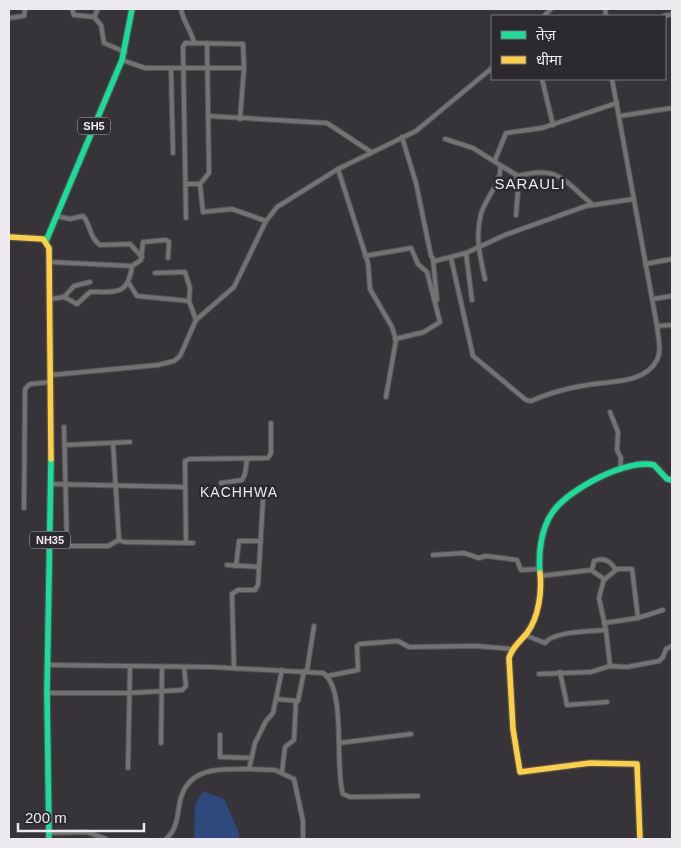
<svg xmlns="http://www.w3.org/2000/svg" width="681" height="848" font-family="Helvetica,'Noto Sans Devanagari',sans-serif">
	<rect width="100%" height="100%" fill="#373439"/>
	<path fill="#2d497e" d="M203 791 224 799 239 833V839H194L195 805Z"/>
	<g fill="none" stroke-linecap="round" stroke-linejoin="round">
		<defs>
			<g id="street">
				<path d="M72 9 74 15 94 17 101 25 104 43 125 52"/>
				<path d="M181 9C184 24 191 29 194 43"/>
				<path d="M605 9 606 16"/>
				<path d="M544 16 551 9"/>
				<path d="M664 16 672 14"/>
				<path d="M94 17 98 9"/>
				<path d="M9 18 24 16 25 9"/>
				<path d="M122 60 145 68H244"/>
				<path d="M171 68 173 153"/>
				<path d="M542 79 553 125"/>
				<path d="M208 116 327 123 371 152"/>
				<path d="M620 116 672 108"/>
				<path d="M402 137 416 183 431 256 435 261 466 253 505 235 586 206 634 199"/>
				<path d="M445 139 473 148 500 165C503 182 485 198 481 214 475 236 480 257 485 279"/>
				<path d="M495 160 506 133 542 128 617 103"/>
				<path d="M500 165 518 176C558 165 563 180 592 204"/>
				<path d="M338 169 368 263 370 289 392 327 396 340 386 397"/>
				<path d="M516 175 518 190 516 215"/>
				<path d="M186 184H200L209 173 207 43"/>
				<path d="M200 184 203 212 232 209 266 221"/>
				<path d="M57 216 70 219 83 216C91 224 88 236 100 245L130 244 142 257"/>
				<path d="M186 218 183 47 185 43 243 44 244 68 240 119"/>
				<path d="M466 253 472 300"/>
				<path d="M365 256 411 248 418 264 427 272 440 322 424 332 395 339"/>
				<path d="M451 258 473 356 526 400 531 401C549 393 568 388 587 385 609 381 645 384 657 360 662 350 658 337 657 326L612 79"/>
				<path d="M433 260 437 300"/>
				<path d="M50 262 132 266 141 260 143 242 166 240 169 242 168 258"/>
				<path d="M645 264 672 259"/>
				<path d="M155 273 185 272 190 288 189 301"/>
				<path d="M128 282 137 296 189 301 196 320"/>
				<path d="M64 297 74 286 90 282"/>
				<path d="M50 299 64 297 77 304 90 292C115 291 128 297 132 266"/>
				<path d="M653 299 672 296"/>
				<path d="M657 326 672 325"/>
				<path d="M51 375 158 365 174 361 180 356 196 320 234 287 266 221 277 207 338 169 416 131 492 68"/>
				<path d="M610 412 618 432 617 450 621 458 620 470"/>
				<path d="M64 427 67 545"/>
				<path d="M113 443 119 540 124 542 193 543"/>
				<path d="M65 445 130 442"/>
				<path d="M221 483 242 480 245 474 247 459"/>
				<path d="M50 484 185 487"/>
				<path d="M24 508 25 389 30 384 51 382"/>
				<path d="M186 543 185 461 190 459 268 458 271 453V423"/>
				<path d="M49 546H108L119 540"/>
				<path d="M433 555 464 553 479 558 486 556 517 560 521 570 539 569"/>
				<path d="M227 565 259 567"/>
				<path d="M236 566 239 541H260"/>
				<path d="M592 570 594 561C605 557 610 561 616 570"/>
				<path d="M540 576 591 570 604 579 599 598 606 630 610 666"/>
				<path d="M604 580 617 569H632L638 618"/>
				<path d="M604 623 638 618 663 610"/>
				<path d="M525 635 545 643C554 631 592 631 606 630"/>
				<path d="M48 665 211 667 323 673C347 689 334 766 343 794L350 797 418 796"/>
				<path d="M234 668 232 594 238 590H255L258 585 263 500"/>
				<path d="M307 671 314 626"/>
				<path d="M560 672 567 705 607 702"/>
				<path d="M539 674 591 672 610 666 627 667 659 661 663 657 666 649 672 646"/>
				<path d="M327 676 358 670 357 646 360 644 398 641 409 647 476 646 512 649"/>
				<path d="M47 693H129L182 690 186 686 184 667"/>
				<path d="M276 699 298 701 304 671"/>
				<path d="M220 735V757L251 758"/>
				<path d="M161 743 162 667"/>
				<path d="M339 743 411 734"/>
				<path d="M128 768 130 666"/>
				<path d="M249 769 275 770 294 779 303 821V839"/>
				<path d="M282 772 285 747 294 740 296 702"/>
				<path d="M49 833 87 832 106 839"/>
				<path d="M166 839C176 830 177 820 179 807 184 767 217 769 249 769L255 743 266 721 273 713 282 670"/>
			</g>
			<g id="fast">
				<path d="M46 241 122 60 132 9"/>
				<path d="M540 573C538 554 541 529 552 513 567 490 627 458 654 465L667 479 672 480"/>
				<path d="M49 839 47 693 51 459"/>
			</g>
			<g id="slow">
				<path d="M9 237 43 239 49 248 51 459"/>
				<path d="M540 573C542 591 539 617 527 633 520 642 512 647 509 658L513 729 520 772 590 763 637 764 640 839"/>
			</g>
		</defs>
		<use href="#street" stroke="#545255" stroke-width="6"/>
		<use href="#fast" stroke="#545255" stroke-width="8"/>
		<use href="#slow" stroke="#545255" stroke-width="8"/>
		<use href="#street" stroke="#747373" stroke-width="4"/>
		<use href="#fast" stroke="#16e098" stroke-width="5.5"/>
		<use href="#slow" stroke="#ffcf43" stroke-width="5.5"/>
	</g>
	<g text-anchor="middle" stroke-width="5" stroke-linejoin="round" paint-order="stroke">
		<g fill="#2d2930" stroke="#b3b0b5" stroke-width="1">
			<rect x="78" y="117.5" width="32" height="17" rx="4"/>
			<rect x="30" y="531.5" width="40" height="17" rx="4"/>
		</g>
		<g font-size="11" font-weight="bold" fill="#eceaee">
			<text x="94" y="130">SH5</text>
			<text x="50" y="544">NH35</text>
		</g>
		<g font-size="14" letter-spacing="1" fill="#eceaee" stroke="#2d2930">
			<text x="239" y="497">KACHHWA</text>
		</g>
		<g font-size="15" letter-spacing="1" fill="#eceaee" stroke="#2d2930">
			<text x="530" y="189">SARAULI</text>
		</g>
	</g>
	<rect width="681" height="848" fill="none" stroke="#eceaee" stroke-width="20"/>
	<rect x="491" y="15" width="175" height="65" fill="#2d2930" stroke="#79767c"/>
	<rect x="501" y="31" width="25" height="8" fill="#16e098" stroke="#79767c"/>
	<text x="536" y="40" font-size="15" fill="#eceaee">तेज़</text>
	<rect x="501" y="56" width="25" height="8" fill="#ffcf43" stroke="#79767c"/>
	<text x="536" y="65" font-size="15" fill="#eceaee">धीमा</text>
	<path d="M18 823v8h126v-8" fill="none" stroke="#eceaee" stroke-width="2.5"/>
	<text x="25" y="823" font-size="15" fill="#eceaee" stroke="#2d2930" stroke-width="4" paint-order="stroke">200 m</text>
</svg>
